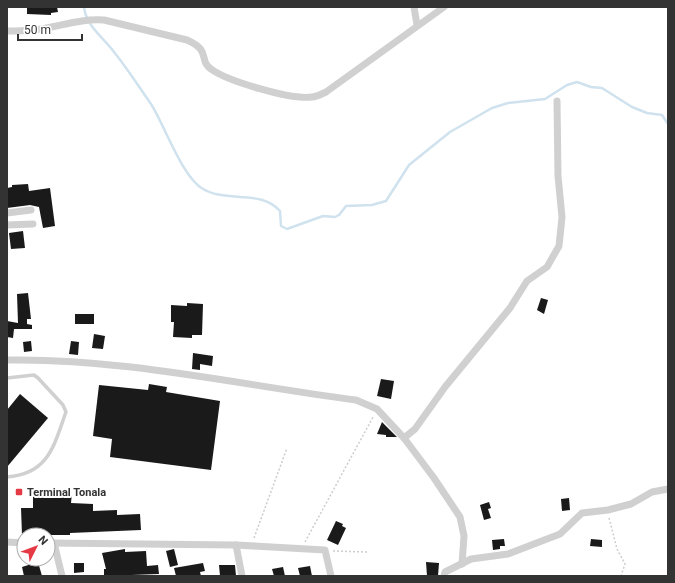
<svg xmlns="http://www.w3.org/2000/svg" width="675" height="583" font-family="Roboto,sans-serif">
	<rect width="100%" height="100%" fill="#fff"/>
	<g fill="none" stroke-linecap="round" stroke-linejoin="round">
		<path stroke="#cfe2ee" stroke-width="2.5" d="M84 7C86 26 103 37 114 52 127 68 139 87 151 104 165 126 182 177 203 189 227 203 260 189 280 211L281 226 287 229 323 216 335 217 339 215 346 206 372 205 386 201 409 165 450 132 492 108 508 103 545 99 567 85 577 82 591 87 602 88 632 107 647 113 662 115 668 124"/>
	</g>
	<g fill="#1a1a1a">
		<path d="M27 7H57L58 12 51 13V15L27 14Z"/>
		<path d="M28 184 29 191 50 188 55 226 43 228 39 207 30 205 7 208V188L12 187V185Z"/>
		<path d="M23 231 25 248 11 249 9 233Z"/>
		<path d="M28 293 31 319H27V324L32 325V329H14L13 338 7 337V321L18 323 17 294Z"/>
		<path d="M541 298 548 300 544 314 537 310Z"/>
		<path d="M187 303 203 304 202 335H192V338L173 337 174 322H171V305L187 306Z"/>
		<rect x="75" y="314" width="19" height="10"/>
		<path d="M94 334 105 336 103 349 92 348Z"/>
		<path d="M31 341 32 351 24 352 23 342Z"/>
		<path d="M71 341 79 342 78 355 69 354Z"/>
		<path d="M193 353 213 356 212 366 200 364V370L192 369Z"/>
		<path d="M381 379 394 381 391 399 377 396Z"/>
		<path d="M149 384 167 387 166 392 220 401 211 470 110 457 112 439 93 436 99 385 148 390Z"/>
		<path d="M20 394 48 418 7 467V410Z"/>
		<path d="M382 422 397 437H386V435L377 434Z"/>
		<path d="M33 492 72 493 71 503 93 504V511L117 510V515L140 514 141 530 70 533V535H22L21 508H33Z"/>
		<path d="M569 498 570 510 562 511 561 499Z"/>
		<path d="M489 502 491 508 488 509 491 518 484 520 480 505Z"/>
		<path d="M336 521 343 524 342 526 346 528 338 545 327 540Z"/>
		<path d="M504 539 505 546H500V549L493 550 492 540Z"/>
		<path d="M591 539 602 540V547L590 546Z"/>
		<path d="M125 549V552L146 551 147 566 158 565 159 574 104 576V569H106L102 553Z"/>
		<path d="M174 549 178 565 170 567 166 551Z"/>
		<path d="M38 562 42 576H24L22 567Z"/>
		<path d="M426 562 439 563 438 576H427Z"/>
		<path d="M74 563H84V572L74 573Z"/>
		<path d="M203 563 205 571 200 572 201 576H176L174 568Z"/>
		<path d="M219 565H235L236 576H220Z"/>
		<path d="M310 566 312 576H300L298 568Z"/>
		<path d="M283 567 285 576H274L272 569Z"/>
	</g>
	<g fill="none" stroke-linecap="round" stroke-linejoin="round">
		<g stroke="#cdcdcd" stroke-width="1.5" stroke-dasharray="2 2" stroke-linecap="butt">
			<path d="M609 518 617 549 625 564 621 576"/>
			<path d="M254 538 287 448"/>
			<path d="M305 542 373 417"/>
			<path d="M333 551 367 552"/>
		</g>
		<path stroke="#d0d0d0" stroke-width="3.5" d="M7 378 34 375 38 378 63 405 66 412C54 445 49 474 7 477"/>
		<g stroke="#d0d0d0" stroke-width="7">
			<path d="M414 7 417 25"/>
			<path d="M7 31C15 31 24 31 32 30 56 28 79 18 104 20L187 40C212 51 198 60 211 69 227 81 291 100 312 97 316 97 322 94 326 92L444 7"/>
			<path d="M7 213 31 210"/>
			<path d="M7 225 33 224"/>
			<path d="M7 360C124 358 240 385 356 400L377 409 404 438 415 429 445 387 510 308 527 281 547 267 559 246 562 217 558 176 557 101"/>
			<path d="M404 438 434 478 460 517 464 536 462 564"/>
			<path d="M7 542 24 543"/>
			<path d="M48 543 236 545 325 550 331 576"/>
			<path d="M54 543 62 576"/>
			<path d="M236 545 242 576"/>
			<path d="M444 576 445 572 471 559 508 554 560 534 582 513 608 510 631 504 652 492 668 489"/>
		</g>
	</g>
	<rect fill="#e63946" stroke="#fff" stroke-width="1.5" x="15" y="488" width="8" height="8" rx="2"/>
	<g text-anchor="middle" stroke-width="4" stroke-linejoin="round" paint-order="stroke">
		<g font-size="11" font-weight="bold" fill="#333" stroke="#fff" text-anchor="start">
			<text x="27" y="496">Terminal Tonala</text>
		</g>
	</g>
	<rect width="675" height="583" fill="none" stroke="#333333" stroke-width="16"/>
	<g transform="translate(36 547) rotate(48)"><circle r="19" fill="#ffffff" stroke="#adadad"/>
	<path d="M0-3L7 15L0 10L-7 15Z" fill="#e63946"/>
	<text y="-6" font-size="11" font-weight="bold" text-anchor="middle" fill="#333333">N</text>
	</g>
	<path d="M18 34v6h64v-6" fill="none" stroke="#333333" stroke-width="2"/>
	<text x="24" y="34" font-size="12" fill="#333333" stroke="#ffffff" stroke-width="3" paint-order="stroke">50 m</text>
</svg>
